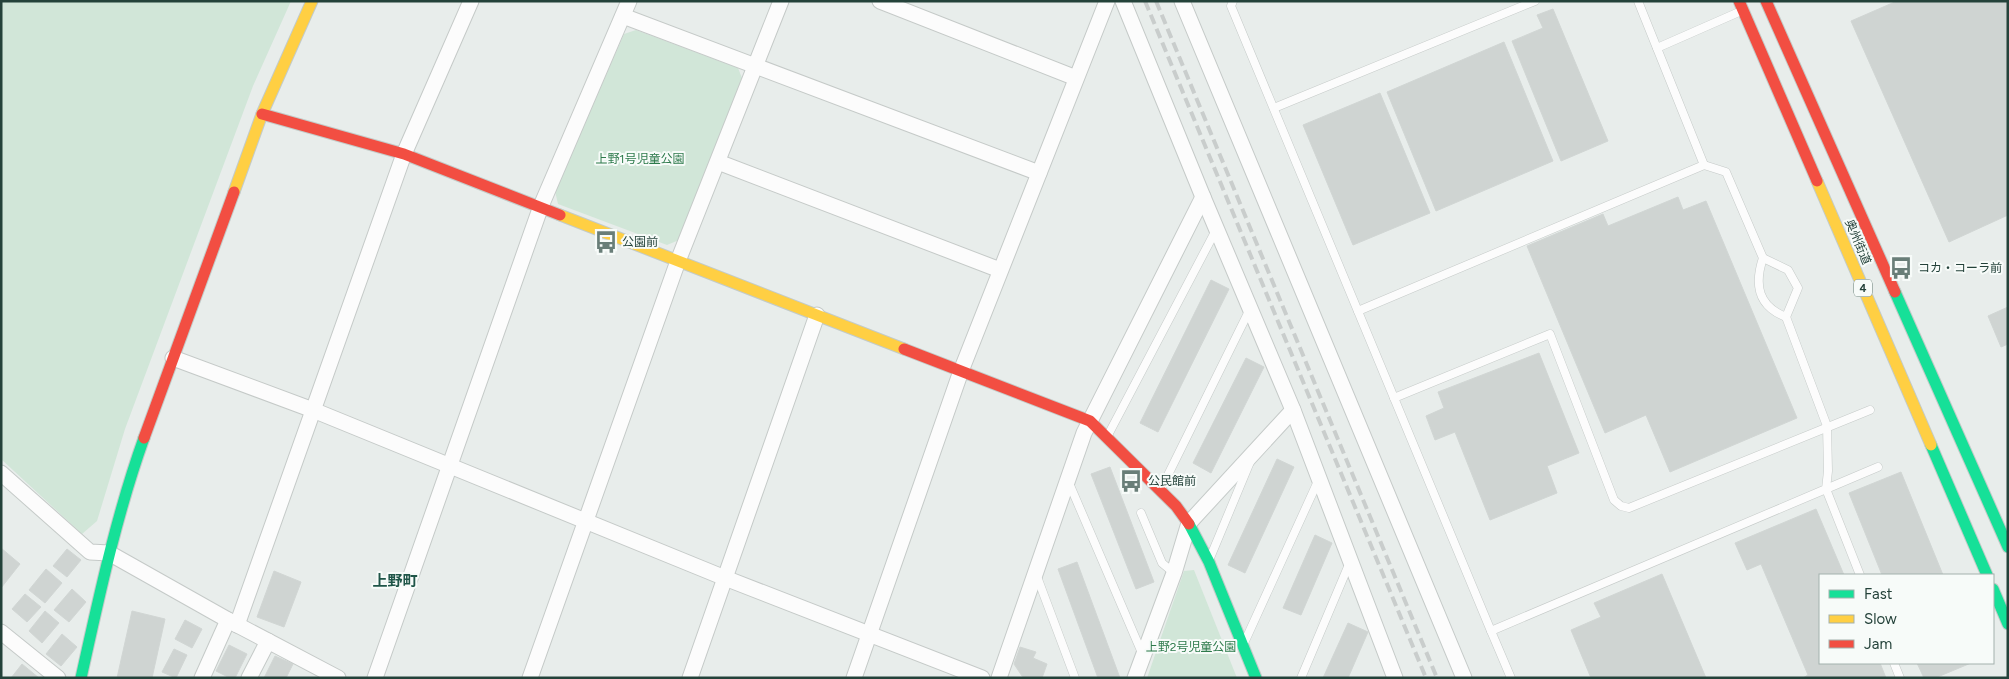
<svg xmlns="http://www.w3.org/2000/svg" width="2009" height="679" font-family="Figtree,'Noto Sans JP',sans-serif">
	<rect width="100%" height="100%" fill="#e8edeb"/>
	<g fill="#d1e6d8">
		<path d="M1 1H291L253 86 125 429 97 521 82 534 1 459Z"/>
		<path d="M636 30 738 68 742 78 679 240 667 245 558 204 555 191 624 34Z"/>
		<path d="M1194 570 1237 678H1147L1184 571Z"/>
	</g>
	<g fill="#cfd4d2" stroke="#d1d6d4">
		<path d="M1897 1H2008V215L1949 242 1851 21Z"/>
		<path d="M1553 9 1608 141 1561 161 1512 41 1543 28 1537 15Z"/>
		<path d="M1504 42 1553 161 1436 211 1387 92Z"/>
		<path d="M1380 93 1430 213 1353 245 1303 125Z"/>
		<path d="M1678 197 1683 210 1706 201 1797 418 1670 472 1646 415 1605 433 1527 246 1603 214 1608 226Z"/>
		<path d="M1211 280 1229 289 1158 432 1140 423Z"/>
		<path d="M2008 307V344L2001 347 1988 316Z"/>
		<path d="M1539 353 1579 453 1547 466 1557 493 1490 520 1455 432 1435 440 1426 416 1444 408 1438 392Z"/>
		<path d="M1246 358 1264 367 1211 473 1193 463Z"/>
		<path d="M1277 459 1294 467 1245 573 1228 565Z"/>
		<path d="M1110 467 1154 582 1136 589 1091 474Z"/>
		<path d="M1901 472 1943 575H1882L1849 493Z"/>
		<path d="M1816 509 1844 575H1820V663H1880L1886 678H1803L1808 675 1761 564 1747 570 1735 543Z"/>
		<path d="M1315 535 1332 543 1301 615 1283 608Z"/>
		<path d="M1 548 20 564 1 588Z"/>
		<path d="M67 549 81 560 67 577 53 566Z"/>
		<path d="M1077 562 1120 678H1098L1058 569Z"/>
		<path d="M46 569 62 583 45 603 29 590Z"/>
		<path d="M274 571 301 582 284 627 257 617Z"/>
		<path d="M1662 574 1706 678H1591L1571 630 1601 617 1594 603Z"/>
		<path d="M72 589 86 602 69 622 54 610Z"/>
		<path d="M25 594 41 607 27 622 12 609Z"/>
		<path d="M45 611 59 623 42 643 29 631Z"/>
		<path d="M132 611 165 619 152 678H117Z"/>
		<path d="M185 620 202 629 192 648 175 639Z"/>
		<path d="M1348 623 1368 632 1348 678H1323Z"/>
		<path d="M62 634 77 647 61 666 46 654Z"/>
		<path d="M229 645 247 654 235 678H230L216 671Z"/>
		<path d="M1020 647 1036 652 1033 658 1047 664 1042 678H1028L1022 676 1014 664Z"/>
		<path d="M174 649 187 655 176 678 162 672Z"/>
		<path d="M275 656 293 664 286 678H264Z"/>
		<path d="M1917 663H1971L1935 678H1924Z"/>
		<path d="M22 664 39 678H11Z"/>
	</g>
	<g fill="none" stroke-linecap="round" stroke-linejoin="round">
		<defs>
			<g id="lane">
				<path d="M1233 1 1231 6 1491 631 1826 489 1828 471 1827 426 1786 317C1758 306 1754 285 1763 258L1726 172 1704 165 1638 1"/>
				<path d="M1657 48 1739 12"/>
				<path d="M1274 108 1535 1"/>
				<path d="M1763 258 1788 270 1798 288 1786 317"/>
				<path d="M1358 311 1704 165"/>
				<path d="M1394 398 1550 334 1614 500 1621 506 1629 508 1870 410"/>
				<path d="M1107 437 1216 230"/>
				<path d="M1069 483 1142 653"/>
				<path d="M1161 489 1250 309"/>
				<path d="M1141 513 1162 563 1174 573"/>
				<path d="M1210 558 1250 462"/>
				<path d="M1036 574 1075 678"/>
				<path d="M1860 575 1826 489 1878 467"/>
				<path d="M1491 631 1511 678"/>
				<path d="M1245 641 1319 479"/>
				<path d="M1894 663 1900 678"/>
				<path d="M1301 678 1350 562"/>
			</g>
			<g id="street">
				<path d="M880 1 1076 78"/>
				<path d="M1123 1 1203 197 1293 410 1395 678"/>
				<path d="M1182 1 1464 678"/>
				<path d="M623 16 1039 173"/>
				<path d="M718 162 1000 270"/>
				<path d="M173 358 313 410 725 578 982 678"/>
				<path d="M1 473 90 552 109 553 228 620 338 678"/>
				<path d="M237 625 404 154 471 1"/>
				<path d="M1 632 58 678"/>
				<path d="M202 678 228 620"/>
				<path d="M249 678 268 641"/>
				<path d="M375 678 541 206 629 1"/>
				<path d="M530 678 678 261 781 1"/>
				<path d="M690 678 817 315"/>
				<path d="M854 678 961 371 1107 1"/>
				<path d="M999 678 1084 433 1203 197"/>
				<path d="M1135 678 1174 573 1189 523 1293 410"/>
			</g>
			<g id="fast">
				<path d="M1895 292 2008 547"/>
				<path d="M1931 445 1987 575"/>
				<path d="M1189 524 1209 562 1256 678"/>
				<path d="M1993 589 2008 624"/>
				<path d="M81 678C99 597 116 516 144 438"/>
			</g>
			<g id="slow">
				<path d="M1817 181 1931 445"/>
				<path d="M234 192 262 114 312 1"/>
				<path d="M560 215 904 349"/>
			</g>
			<g id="jam">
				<path d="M1739 1 1817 181"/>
				<path d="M1766 1 1895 292"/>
				<path d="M262 114 404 154 560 215"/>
				<path d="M904 349 1090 421 1176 506 1189 524"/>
				<path d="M144 438 234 192"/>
			</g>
		</defs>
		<use href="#lane" stroke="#c5cac8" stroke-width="9"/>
		<use href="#street" stroke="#c5cac8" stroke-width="17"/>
		<use href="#fast" stroke="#c3cbc8" stroke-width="13"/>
		<use href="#slow" stroke="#c3cbc8" stroke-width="13"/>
		<use href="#jam" stroke="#c3cbc8" stroke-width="13"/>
		<use href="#lane" stroke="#fcfcfc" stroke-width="8"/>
		<use href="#street" stroke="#fcfcfc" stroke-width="15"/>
		<use href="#fast" stroke="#16e098" stroke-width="11"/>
		<use href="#slow" stroke="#ffcf43" stroke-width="11"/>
		<use href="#jam" stroke="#f24e42" stroke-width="11"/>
		<g stroke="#c9cdcc" stroke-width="4" stroke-dasharray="10 5" stroke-linecap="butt">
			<path d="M1145 1 1426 678"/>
			<path d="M1156 1 1437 678"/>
		</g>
	</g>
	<defs>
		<symbol id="bus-bare" viewBox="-9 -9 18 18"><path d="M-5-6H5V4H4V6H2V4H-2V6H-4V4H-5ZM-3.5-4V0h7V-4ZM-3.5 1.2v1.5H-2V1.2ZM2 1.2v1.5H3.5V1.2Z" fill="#697e78" stroke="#f7fbf9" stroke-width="2.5" paint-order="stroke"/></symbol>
	</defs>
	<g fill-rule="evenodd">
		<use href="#bus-bare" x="590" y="226" width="32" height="32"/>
		<use href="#bus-bare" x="1885" y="252" width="32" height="32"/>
		<use href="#bus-bare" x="1115" y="465" width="32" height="32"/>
	</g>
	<g text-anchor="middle" stroke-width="4" stroke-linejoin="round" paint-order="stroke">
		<rect fill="#f7fbf9" stroke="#637a73" stroke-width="1" x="1854" y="279.5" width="18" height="17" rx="4"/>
		<g font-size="11" font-weight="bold" fill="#24423a">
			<text x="1863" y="292">4</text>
		</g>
		<g font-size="12" fill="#2d7a4b" stroke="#f7fbf9">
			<text x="640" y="163">上野1号児童公園</text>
			<text x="1191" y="651">上野2号児童公園</text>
		</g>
		<g font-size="12" fill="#24423a" stroke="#f7fbf9" text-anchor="start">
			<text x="622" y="246">公園前</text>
			<text x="1918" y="272">コカ・コーラ前</text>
			<text x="1148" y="485">公民館前</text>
		</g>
		<g font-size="12" fill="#24423a" stroke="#f7fbf9">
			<text transform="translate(1858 242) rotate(67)" y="4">奥州街道</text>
		</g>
		<g font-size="15" font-weight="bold" fill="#1f5548" stroke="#f7fbf9">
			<text x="395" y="586">上野町</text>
		</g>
	</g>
	<rect width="2009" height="679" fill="none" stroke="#24423a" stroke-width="5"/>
	<rect x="1819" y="574" width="175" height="90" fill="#f7fbf9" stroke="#a3b1ad"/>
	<rect x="1829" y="590" width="25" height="8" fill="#16e098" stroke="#a3b1ad"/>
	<text x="1864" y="599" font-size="15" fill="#24423a">Fast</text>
	<rect x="1829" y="615" width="25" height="8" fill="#ffcf43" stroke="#a3b1ad"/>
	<text x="1864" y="624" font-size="15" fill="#24423a">Slow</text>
	<rect x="1829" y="640" width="25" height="8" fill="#f24e42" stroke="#a3b1ad"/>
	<text x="1864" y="649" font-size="15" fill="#24423a">Jam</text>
</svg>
